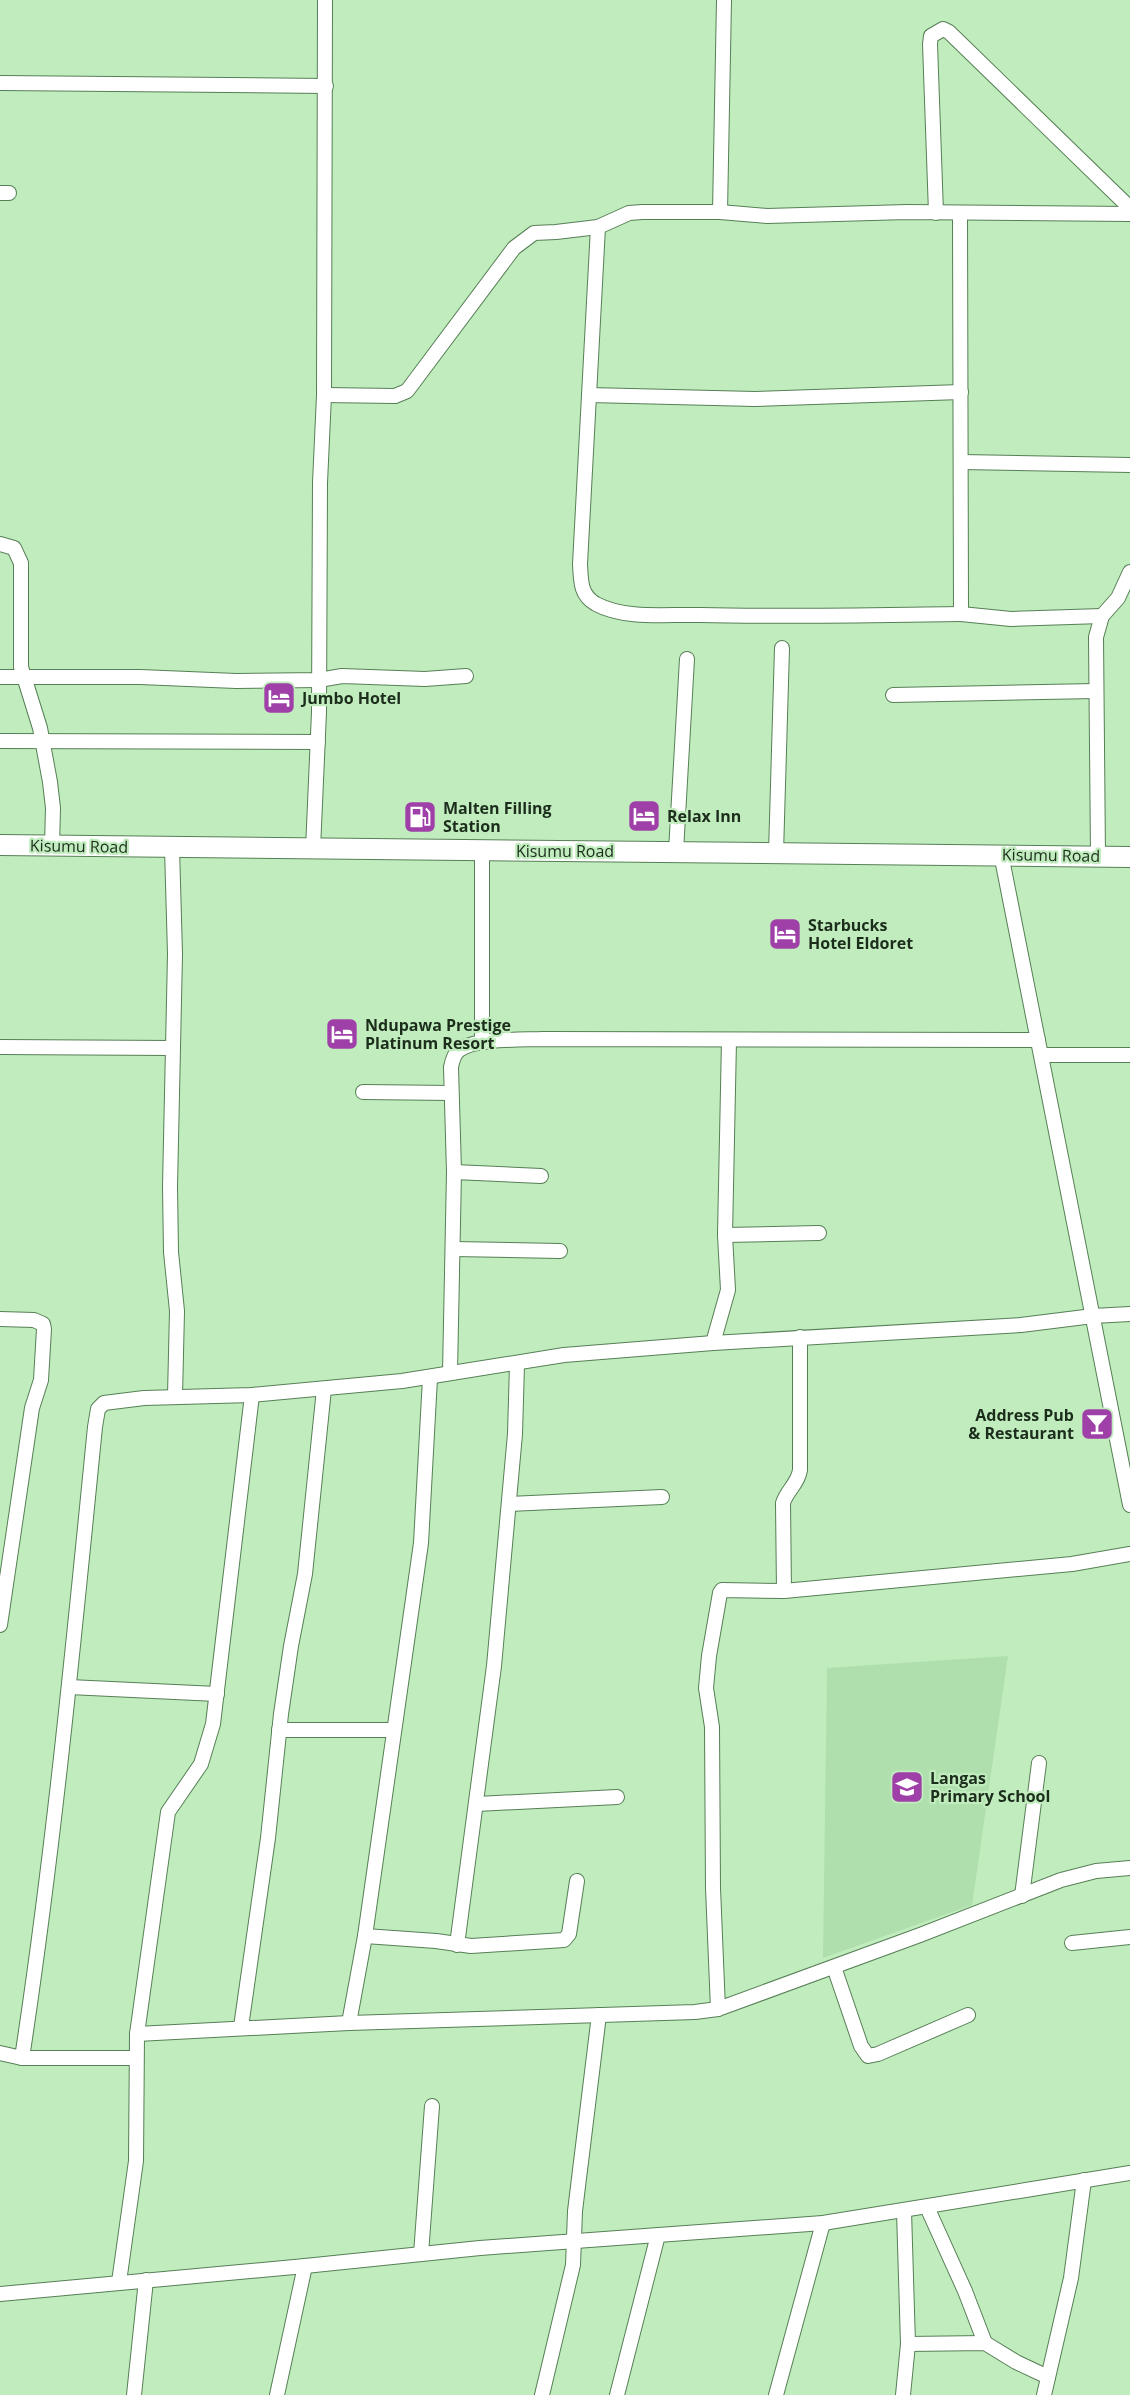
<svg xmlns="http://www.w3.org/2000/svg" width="1130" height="2395" font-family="'Open Sans',sans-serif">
	<rect width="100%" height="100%" fill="#c0ecbe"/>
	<path fill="#afdfad" d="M1008 1656 972 1905 823 1958 827 1668Z"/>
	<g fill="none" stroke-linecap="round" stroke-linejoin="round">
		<defs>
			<g id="minor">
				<path d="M0 83 326 86"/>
				<path d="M0 193H9"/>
				<path d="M720 212 724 0"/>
				<path d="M936 213 930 44 931 36 943 29 949 32 1130 208"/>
				<path d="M960 213 961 614 1011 619 1102 616"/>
				<path d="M598 227 580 564C581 581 580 595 596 604 626 620 668 614 700 615 787 617 874 615 961 614"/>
				<path d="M324 395 395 396 407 391 514 248 534 233 556 232 598 227 629 213 642 212H720L767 216 907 212 1130 214"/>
				<path d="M589 395 755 399 961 392"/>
				<path d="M961 462 1130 465"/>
				<path d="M0 544 14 548 21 563V667L40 728 50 782 53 808 52 846"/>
				<path d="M0 677H140L236 681 319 680 342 676 425 679 466 676"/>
				<path d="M893 695 1096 691"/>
				<path d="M0 741 318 742"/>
				<path d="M172 848 175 954 170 1187 171 1252 177 1311 175 1396"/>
				<path d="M313 849 319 712 320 483 324 395 325 0"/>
				<path d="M676 851 687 659"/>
				<path d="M776 853 782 648"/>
				<path d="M1001 854 1130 1505"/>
				<path d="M1098 856 1096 637 1102 616 1118 598 1130 572"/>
				<path d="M482 1043V850"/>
				<path d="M0 1047 172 1048"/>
				<path d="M1042 1055H1130"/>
				<path d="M363 1092 451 1093"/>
				<path d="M454 1172 541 1176"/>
				<path d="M725 1235 819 1233"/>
				<path d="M453 1249 560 1251"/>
				<path d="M0 1319 34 1320 43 1324 44 1329 41 1380 32 1408 0 1625"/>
				<path d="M713 1343 728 1290 725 1235 729 1040"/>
				<path d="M450 1373 454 1172 451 1067C452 1062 454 1054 459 1050 474 1038 522 1040 543 1039L1038 1040"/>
				<path d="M509 1504 662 1497"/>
				<path d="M784 1591 783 1503C787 1490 798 1484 800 1470V1337"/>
				<path d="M69 1687 217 1694"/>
				<path d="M279 1730H394"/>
				<path d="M477 1804 617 1797"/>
				<path d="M1022 1896 1039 1763"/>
				<path d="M365 1936 436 1941 471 1946 564 1940 569 1934 577 1881"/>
				<path d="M1072 1943 1130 1937"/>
				<path d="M457 1945 494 1666 515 1434 517 1364"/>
				<path d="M834 1967 861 2046 868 2056 878 2054 968 2015"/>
				<path d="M718 2009 713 1888 712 1727 706 1688 709 1656 720 1593 722 1590 784 1591 1072 1564 1130 1554"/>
				<path d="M349 2023 365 1936 421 1543 430 1378"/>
				<path d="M241 2027 268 1838 281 1714 291 1646 305 1574 324 1389"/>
				<path d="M137 2034 349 2023 695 2012 718 2009 920 1935 1061 1880 1096 1871 1130 1868"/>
				<path d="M0 2053 22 2058H136"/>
				<path d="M22 2058C54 1848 74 1638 95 1427L98 1409 104 1403 144 1398 252 1395 402 1381 564 1355 713 1343 1021 1325 1093 1316 1130 1314"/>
				<path d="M927 2207 965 2291 985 2343"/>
				<path d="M421 2254 432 2106"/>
				<path d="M119 2282 136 2161 137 2034 168 1812 201 1764 213 1724 252 1395"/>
				<path d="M0 2294 305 2266 480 2248 823 2223 1130 2173"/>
				<path d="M908 2344 985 2343 1016 2362 1048 2377"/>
				<path d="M134 2395 146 2280"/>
				<path d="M277 2395 305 2266"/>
				<path d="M542 2395 573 2265 575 2211 599 2015"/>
				<path d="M617 2395 658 2235"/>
				<path d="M776 2395 823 2223"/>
				<path d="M903 2395 908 2344 904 2211"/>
				<path d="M1044 2395 1071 2278 1084 2180"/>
			</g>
			<path id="highway" d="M0 845 1130 857"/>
		</defs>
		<use href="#minor" stroke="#577f56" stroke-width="16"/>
		<use href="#highway" stroke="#577f56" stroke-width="22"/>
		<use href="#minor" stroke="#fff" stroke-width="14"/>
		<use href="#highway" stroke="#fff" stroke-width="20"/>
	</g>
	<defs>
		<symbol id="hotel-square" viewBox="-11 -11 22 22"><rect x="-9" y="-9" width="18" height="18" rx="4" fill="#9f40a8" stroke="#c0ecbe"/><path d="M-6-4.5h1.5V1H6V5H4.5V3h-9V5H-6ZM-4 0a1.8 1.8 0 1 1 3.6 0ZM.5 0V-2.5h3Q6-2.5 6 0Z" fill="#fff"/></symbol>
		<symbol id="fuel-square" viewBox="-11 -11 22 22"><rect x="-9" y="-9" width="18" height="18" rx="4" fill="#9f40a8" stroke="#c0ecbe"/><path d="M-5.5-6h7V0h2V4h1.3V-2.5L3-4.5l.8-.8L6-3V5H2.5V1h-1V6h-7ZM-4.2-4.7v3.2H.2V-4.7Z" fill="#fff"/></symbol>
		<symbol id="bar-square" viewBox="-11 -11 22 22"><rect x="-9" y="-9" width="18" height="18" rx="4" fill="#9f40a8" stroke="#c0ecbe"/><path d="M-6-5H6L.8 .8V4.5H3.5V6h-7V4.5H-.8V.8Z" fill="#fff"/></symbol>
		<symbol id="school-square" viewBox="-11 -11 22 22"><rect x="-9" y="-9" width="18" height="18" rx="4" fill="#9f40a8" stroke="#c0ecbe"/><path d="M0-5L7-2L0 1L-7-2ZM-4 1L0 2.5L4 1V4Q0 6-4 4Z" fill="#fff"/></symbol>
	</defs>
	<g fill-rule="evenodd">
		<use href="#hotel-square" x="260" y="679" width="38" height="38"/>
		<use href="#hotel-square" x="625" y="797" width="38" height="38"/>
		<use href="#fuel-square" x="401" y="798" width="38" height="38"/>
		<use href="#hotel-square" x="766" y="915" width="38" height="38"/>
		<use href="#hotel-square" x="323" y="1015" width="38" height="38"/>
		<use href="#bar-square" x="1078" y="1405" width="38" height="38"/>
		<use href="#school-square" x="888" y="1768" width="38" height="38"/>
	</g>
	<g text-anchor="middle" stroke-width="4.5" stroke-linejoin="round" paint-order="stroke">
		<g font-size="16" font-weight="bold" fill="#1c2d1c" stroke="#c0ecbe" text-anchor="start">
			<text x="302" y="704">Jumbo Hotel</text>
			<text x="443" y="814">Malten Filling<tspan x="443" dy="18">Station</tspan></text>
			<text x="667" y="822">Relax Inn</text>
			<text x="808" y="931">Starbucks<tspan x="808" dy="18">Hotel Eldoret</tspan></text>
			<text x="365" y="1031">Ndupawa Prestige<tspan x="365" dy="18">Platinum Resort</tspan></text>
			<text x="1074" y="1421" text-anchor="end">Address Pub<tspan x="1074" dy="18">&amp; Restaurant</tspan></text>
			<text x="930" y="1784">Langas<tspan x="930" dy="18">Primary School</tspan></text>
		</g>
		<g font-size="16" fill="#1c2d1c" stroke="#c0ecbe">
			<text transform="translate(79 846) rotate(1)" y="6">Kisumu Road</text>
			<text x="565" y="857">Kisumu Road</text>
			<text transform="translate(1051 855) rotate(1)" y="6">Kisumu Road</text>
		</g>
	</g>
</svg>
